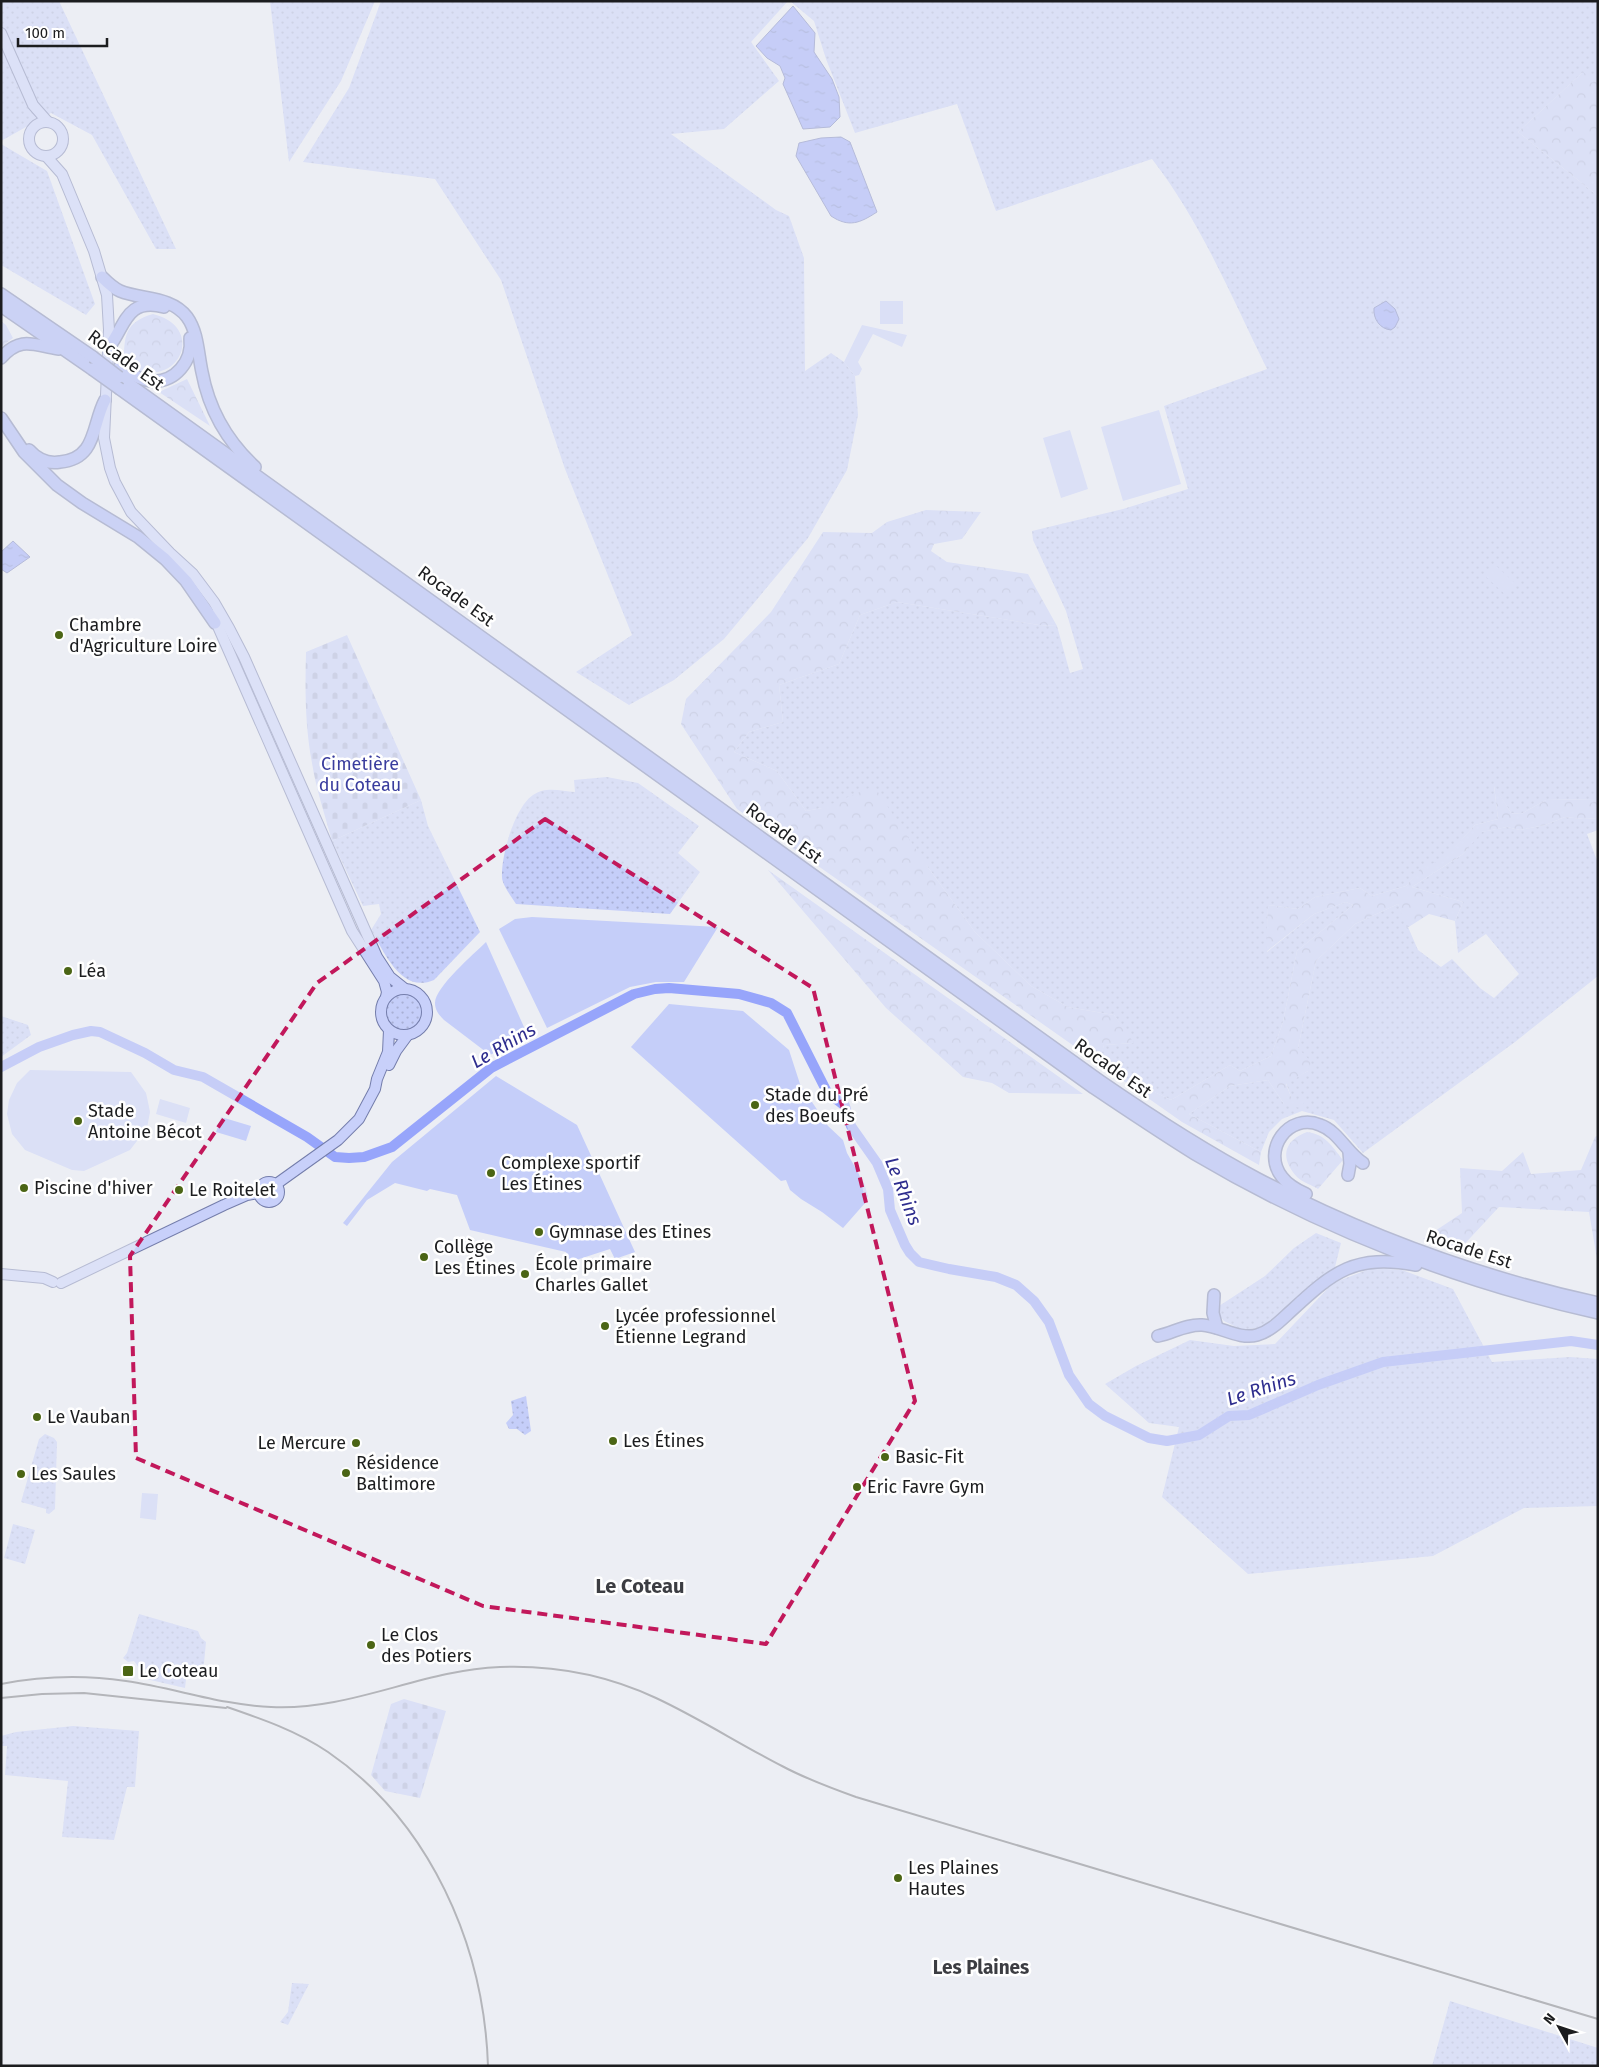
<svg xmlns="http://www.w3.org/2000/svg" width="1599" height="2067" font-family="'Fira Sans',sans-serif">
	<defs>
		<pattern id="grass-dots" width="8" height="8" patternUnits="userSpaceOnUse" patternTransform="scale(1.25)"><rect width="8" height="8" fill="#c5cef9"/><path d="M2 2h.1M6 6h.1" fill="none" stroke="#a9b0d5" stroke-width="1.8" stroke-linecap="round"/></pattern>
		<pattern id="forest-crowns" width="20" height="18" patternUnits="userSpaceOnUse" patternTransform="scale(1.25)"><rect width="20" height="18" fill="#c5cef9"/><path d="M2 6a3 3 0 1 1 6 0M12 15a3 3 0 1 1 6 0" fill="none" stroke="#a9b0d5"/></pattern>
		<pattern id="cemetery-stones" width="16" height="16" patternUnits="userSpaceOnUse" patternTransform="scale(1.25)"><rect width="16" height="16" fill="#c5cef9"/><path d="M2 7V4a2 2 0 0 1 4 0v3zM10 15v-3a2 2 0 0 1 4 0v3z" fill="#a9b0d5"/></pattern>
		<pattern id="water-ripples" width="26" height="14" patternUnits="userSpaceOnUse" patternTransform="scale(1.25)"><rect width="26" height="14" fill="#97a5fb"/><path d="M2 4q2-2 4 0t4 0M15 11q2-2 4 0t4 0" fill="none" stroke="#7a86cb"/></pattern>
	</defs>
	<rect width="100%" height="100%" fill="#eceef4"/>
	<g fill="url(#grass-dots)">
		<path d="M1 1H59L176 249H156L92 135 51 113 1 141Z"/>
		<path d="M270 1H375L341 81 289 162Z"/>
		<path d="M381 1H788L751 42 779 81 724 129 671 134 776 210 789 216 804 258 805 371 831 353 844 362 855 376 858 415 847 470 808 538 724 639 674 680 629 705 576 672 632 635 565 469 501 280 435 179 303 162 349 88Z"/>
		<path d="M790 1H1598V83L1582 73 1518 132 1598 196V799L1546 800 1521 814 1511 813 1494 786 1498 819 1475 825 1444 860 1422 868 1406 886 1372 896 1360 888 1315 897 1298 909 1268 905 1267 952 1314 914 1346 902 1353 905 1297 951 1283 1022 1271 1056 1240 1071 1230 1065 1171 1100 1098 1065 1104 1045 1133 1043 1114 1015 1068 1007 1031 986 975 932 927 866 822 808 806 811 777 771 734 752 749 732 783 722 779 685 839 664 860 615 897 602 1039 625 1057 626 1070 673 1083 669 1066 611 1033 540 1032 531 1123 509 1188 489 1164 406 1267 369C1232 298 1201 222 1152 159L996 211 957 104 855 133 826 59 814 21Z"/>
		<path d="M1 144 47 171 95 304 86 315 1 265Z"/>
		<path d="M607 777 638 783 699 826 678 853 700 872 670 914 516 904C512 897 502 885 502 877 501 855 515 807 533 795 546 786 561 791 575 792L574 780Z"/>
		<path d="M421 800 428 826 480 932 434 980C401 994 385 953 371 930L381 914 379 904 363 906 332 841Z"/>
		<path d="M1565 817 1584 819 1598 818V830L1587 834 1598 863V976L1515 1042 1363 1153 1334 1120 1302 1111 1282 1119 1269 1132 1261 1152 1189 1114 1230 1086 1268 1080 1284 1104 1291 1097 1286 1083 1308 1071 1298 1048 1316 961 1355 924 1398 904 1418 950 1441 967 1452 959 1480 988 1494 998 1519 974 1486 934 1458 953 1455 921 1463 902 1412 887 1463 854 1481 832 1507 827 1520 830 1545 825Z"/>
		<circle cx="404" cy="1012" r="18"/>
		<path d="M1 1016 28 1025 31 1035 1 1057Z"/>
		<path d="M1316 1233 1341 1243 1335 1267 1262 1327 1242 1330 1224 1321 1219 1315V1306L1265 1276 1294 1248Z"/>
		<path d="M1372 1268 1402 1270 1453 1289 1492 1362 1570 1357 1598 1359V1506L1524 1508 1433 1556 1248 1574 1162 1497 1179 1427 1149 1423 1105 1384 1136 1366 1190 1340 1234 1346 1275 1344 1333 1283Z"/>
		<path d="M526 1396 531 1431 525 1435 517 1429H509L506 1423 513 1415 511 1401Z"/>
		<path d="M45 1434 54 1438 57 1442 55 1509 49 1514 46 1513V1509L21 1502 39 1439Z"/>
		<path d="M13 1524 35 1530 25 1564 4 1558Z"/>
		<path d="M139 1614 198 1631 201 1638 206 1642 203 1674 187 1671 185 1688 146 1679 147 1669 139 1668 134 1661 128 1662 123 1658 127 1653Z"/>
		<path d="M73 1726 139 1731 135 1787H127L114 1840 62 1837 68 1781 5 1775 7 1746H1V1736L16 1732Z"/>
		<path d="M292 1983 309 1984 288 2025 280 2022 288 2012Z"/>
		<path d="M1450 2001 1598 2048V2066H1432Z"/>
	</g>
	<g fill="url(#forest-crowns)">
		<path d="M1583 72 1598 83V196L1518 132Z"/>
		<path d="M153 314C203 326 183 382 141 371 135 369 129 364 124 362 124 336 125 322 153 314Z"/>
		<path d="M1 321 6 325 13 338 1 347Z"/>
		<path d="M187 379 210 426 159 392Z"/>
		<path d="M926 510 981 512 962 539 934 544 931 551 947 562 1028 574 1057 626 1039 625 897 602 860 615 839 664 779 685 783 722 749 732 734 752 777 771 806 811 822 808 874 786 927 866 975 932 1031 986 1068 1007 1114 1015 1134 1043 1104 1045 1099 1065 1171 1100 1230 1065 1240 1071 1271 1056 1283 1022 1297 951 1353 905 1346 902 1314 914 1266 952 1268 905 1298 909 1315 897 1360 888 1372 896 1406 886 1421 868 1444 859 1475 825 1498 819 1494 785 1511 813 1521 814 1546 800 1598 799V818L1584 819 1565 817 1545 825 1520 830 1507 827 1482 832 1463 854 1412 887 1463 902 1455 921 1429 914 1407 928 1398 904 1355 924 1316 961 1298 1048 1311 1062 1308 1071 1286 1084 1291 1097 1305 1101 1300 1108 1284 1104 1268 1080 1230 1086 1189 1114 1261 1152 1259 1165 1182 1122 737 809 681 724 686 699 771 612 823 532 872 533 887 522Z"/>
		<path d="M768 870 1083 1094 1009 1093 992 1083 963 1077 886 1008Z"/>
		<path d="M1307 1132C1325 1134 1332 1146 1343 1160L1318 1189C1312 1185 1302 1182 1297 1177 1280 1158 1283 1141 1307 1132Z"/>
		<path d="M1598 1135V1265L1589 1212 1499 1207 1458 1251 1423 1239 1462 1213 1460 1168 1502 1171 1523 1152 1531 1174 1581 1170 1595 1137Z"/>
	</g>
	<g fill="url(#cemetery-stones)">
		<path d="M347 635 421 800 332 841C325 815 316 789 312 763 305 726 305 690 306 652Z"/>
		<path d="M404 1699 446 1711 420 1798 385 1791 371 1775 391 1704Z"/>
	</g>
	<g fill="#c5cef9">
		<rect x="880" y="301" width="23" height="23"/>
		<path d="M862 325 907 335 902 347 873 334 858 362 862 369 859 375 855 376 844 362Z"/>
		<path d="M1159 410 1181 484 1123 501 1101 427Z"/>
		<path d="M1070 430 1088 489 1061 498 1043 438Z"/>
		<path d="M1494 564 1517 585 1507 596 1484 575Z"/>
		<path d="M532 917 718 927 684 982H656L630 987 547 1028 499 929 515 919Z"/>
		<path d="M486 942 528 1036 490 1055 444 1020C439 1015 435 1010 435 1003 435 987 474 954 486 942Z"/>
		<path d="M669 1004 743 1011 789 1050 800 1084 828 1126 843 1140 847 1153 864 1183 868 1196 865 1203 843 1228 822 1212 801 1199 790 1190 786 1180 781 1181 631 1047Z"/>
		<path d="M30 1070 131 1072 146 1093 148 1102 150 1112 147 1128 130 1150 84 1171 72 1170 25 1150 12 1134 7 1114 9 1100 17 1083Z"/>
		<path d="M496 1076 577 1125 635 1252 615 1259 610 1249 570 1262 566 1252 470 1230 457 1195 430 1189 427 1191 395 1183 367 1200 347 1226 343 1223 392 1162Z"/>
		<path d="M160 1099 190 1108 186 1123 156 1114Z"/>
		<path d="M221 1117 251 1126 246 1141 216 1132Z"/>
		<path d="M142 1493 158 1494 156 1520 140 1518Z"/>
	</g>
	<g fill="url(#water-ripples)" stroke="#727cb9">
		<path d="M793 6 815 33 814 52 832 79 839 97 840 117 830 127 803 129 783 84 785 78 780 66 767 58 756 46Z"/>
		<path d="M841 137 850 142 877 212C860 223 849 228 831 216L796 156 799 143 821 138Z"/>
		<path d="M1386 301 1395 309 1399 319 1395 327 1391 330C1380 329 1373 319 1374 308Z"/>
		<path d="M13 541 30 557 7 573 1 569V552Z"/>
	</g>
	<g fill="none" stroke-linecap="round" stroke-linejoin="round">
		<path stroke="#97a5fb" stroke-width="10" d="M1 1067 39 1047 73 1035 91 1031 100 1032 145 1053 174 1070 203 1077 307 1137 335 1157 349 1158 364 1157 392 1147 491 1068 634 994 655 989 669 988 739 994 771 1003 787 1013 827 1092 845 1106 851 1126 877 1163 888 1189 890 1210 905 1245 910 1253 919 1262 949 1269 996 1277 1016 1285 1034 1301 1049 1322 1069 1375 1089 1404 1105 1416 1149 1438 1167 1441 1199 1435 1229 1416 1249 1415 1318 1385 1383 1362 1571 1341 1598 1345"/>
		<defs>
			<g id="major">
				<path d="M1 33 33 105 48 122"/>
				<circle cx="46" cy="139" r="17"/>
				<path d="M46 156 62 174 94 251 107 295 109 330 104 438 110 468 115 482 131 512 170 553 193 574 214 602 229 628 244 657 377 957 390 977 405 989"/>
				<path d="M213 615 352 931 384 981 387 992 386 997"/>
				<circle cx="404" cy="1012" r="23"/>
				<path d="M389 1065 396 1051 407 1036"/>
				<circle cx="269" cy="1192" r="10"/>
				<path d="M275 1185 338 1140 359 1119 375 1089 377 1079 388 1052 389 1030"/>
				<path d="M1 1274 44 1278 53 1282"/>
				<path d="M61 1283 224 1205 247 1195 259 1193"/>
			</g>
			<g id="highway">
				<path d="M102 277C107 282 113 288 120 291 142 300 171 296 187 317 198 332 198 354 202 372 209 410 227 441 255 467"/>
				<path d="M1 294 93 357"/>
				<path d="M1 306 92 369"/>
				<path d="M109 347C125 327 126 297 164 307"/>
				<path d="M1 358C21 335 35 346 59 349"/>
				<path d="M119 368C129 373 139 380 151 381 175 383 193 361 190 338"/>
				<path d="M119 377 1100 1081C1151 1116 1203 1150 1258 1179 1365 1235 1479 1277 1598 1303"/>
				<path d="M120 389 1094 1088C1127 1110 1161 1133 1195 1154 1320 1228 1456 1281 1598 1313"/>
				<path d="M1 418 24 452 57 485 82 503 138 537 165 559 186 581 215 623"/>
				<path d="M29 450C37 459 48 464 60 462 97 459 92 424 105 400"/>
				<path d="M1348 1175 1350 1164 1349 1152"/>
				<path d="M1306 1194C1297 1190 1288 1185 1282 1177 1261 1150 1289 1112 1320 1125 1338 1131 1347 1153 1363 1163"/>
				<path d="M1214 1295 1213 1313 1217 1328"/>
				<path d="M1158 1336C1173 1333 1186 1324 1202 1325 1220 1326 1239 1340 1257 1335 1271 1331 1281 1320 1291 1311 1334 1271 1355 1254 1416 1265"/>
			</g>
		</defs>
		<use href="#major" stroke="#747dab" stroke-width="12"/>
		<use href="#highway" stroke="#747dab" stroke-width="14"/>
		<use href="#major" stroke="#c8d0fa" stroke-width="10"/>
		<use href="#highway" stroke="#a3b0f6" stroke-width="11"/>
		<g stroke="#6f7074" stroke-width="2">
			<path d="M1 1684C42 1676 85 1675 126 1681 175 1688 221 1705 271 1707 351 1711 421 1670 500 1667 553 1665 607 1675 656 1698 699 1718 739 1744 782 1766 806 1779 831 1788 856 1797L1598 2019"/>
			<path d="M1 1698 42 1694 84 1693 226 1708"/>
			<path d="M227 1707C262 1719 297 1731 328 1752 430 1822 484 1945 488 2066"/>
		</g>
		<defs>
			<g id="highway-bridge">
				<path d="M93 357 119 377"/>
				<path d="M92 369 120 389"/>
			</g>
		</defs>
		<use href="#highway-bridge" stroke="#747dab" stroke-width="14" stroke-linecap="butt"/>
		<use href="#highway-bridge" stroke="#a3b0f6" stroke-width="11"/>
	</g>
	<path d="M0 0H1599V2067H0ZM545 819 813 988 915 1401 766 1644 483 1606 136 1458 130 1256 317 983Z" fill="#eceef4" fill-opacity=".55" fill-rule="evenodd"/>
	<path fill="none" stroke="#c2185b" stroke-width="4" stroke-dasharray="10 6" stroke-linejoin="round" d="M545 819 813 988 915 1401 766 1644 483 1606 136 1458 130 1256 317 983Z"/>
	<g fill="#4b6515" stroke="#fff" stroke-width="2">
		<circle cx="59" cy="635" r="5"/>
		<circle cx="68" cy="971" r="5"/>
		<circle cx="755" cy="1105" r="5"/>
		<circle cx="78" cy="1121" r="5"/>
		<circle cx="491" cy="1173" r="5"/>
		<circle cx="24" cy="1188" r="5"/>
		<circle cx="179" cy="1190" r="5"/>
		<circle cx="539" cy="1232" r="5"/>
		<circle cx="424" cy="1257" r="5"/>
		<circle cx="525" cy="1274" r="5"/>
		<circle cx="605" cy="1326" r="5"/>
		<circle cx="37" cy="1417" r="5"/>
		<circle cx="613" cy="1441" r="5"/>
		<circle cx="356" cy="1443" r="5"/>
		<circle cx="885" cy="1457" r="5"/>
		<circle cx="346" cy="1473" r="5"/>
		<circle cx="21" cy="1474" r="5"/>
		<circle cx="857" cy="1487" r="5"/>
		<circle cx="371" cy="1645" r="5"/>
		<rect x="122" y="1665" width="12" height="12" rx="2.5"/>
		<circle cx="898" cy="1878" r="5"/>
	</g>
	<g text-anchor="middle" stroke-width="5" stroke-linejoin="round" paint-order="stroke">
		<g font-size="18" fill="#1c1d1f" stroke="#fff">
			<text transform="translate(126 360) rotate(36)" y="6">Rocade Est</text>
			<text transform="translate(456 596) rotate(36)" y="6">Rocade Est</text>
			<text transform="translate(784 833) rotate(36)" y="6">Rocade Est</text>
			<text transform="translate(1113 1068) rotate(35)" y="6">Rocade Est</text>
			<text transform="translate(1469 1249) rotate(18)" y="6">Rocade Est</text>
		</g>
		<g font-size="18" fill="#1c1d1f" stroke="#fff" text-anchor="start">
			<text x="69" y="631">Chambre<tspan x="69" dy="21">d'Agriculture Loire</tspan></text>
			<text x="78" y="977">Léa</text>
			<text x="765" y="1101">Stade du Pré<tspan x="765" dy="21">des Boeufs</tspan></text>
			<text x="88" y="1117">Stade<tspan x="88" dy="21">Antoine Bécot</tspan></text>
			<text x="501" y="1169">Complexe sportif<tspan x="501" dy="21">Les Étines</tspan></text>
			<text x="34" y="1194">Piscine d'hiver</text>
			<text x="189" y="1196">Le Roitelet</text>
			<text x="549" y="1238">Gymnase des Etines</text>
			<text x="434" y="1253">Collège<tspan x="434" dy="21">Les Étines</tspan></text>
			<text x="535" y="1270">École primaire<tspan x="535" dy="21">Charles Gallet</tspan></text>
			<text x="615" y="1322">Lycée professionnel<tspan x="615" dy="21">Étienne Legrand</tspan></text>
			<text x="47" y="1423">Le Vauban</text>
			<text x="623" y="1447">Les Étines</text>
			<text x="346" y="1449" text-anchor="end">Le Mercure</text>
			<text x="895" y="1463">Basic-Fit</text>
			<text x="356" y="1469">Résidence<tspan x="356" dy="21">Baltimore</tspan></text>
			<text x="31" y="1480">Les Saules</text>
			<text x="867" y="1493">Eric Favre Gym</text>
			<text x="381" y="1641">Le Clos<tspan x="381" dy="21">des Potiers</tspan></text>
			<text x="139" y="1677">Le Coteau</text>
			<text x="908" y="1874">Les Plaines<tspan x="908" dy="21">Hautes</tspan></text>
		</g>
		<g font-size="18" fill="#3a3d9e" stroke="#fff">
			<text x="360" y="770">Cimetière<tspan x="360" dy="21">du Coteau</tspan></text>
		</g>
		<g font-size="19" font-style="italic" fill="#2e2d8e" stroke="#fff">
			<text transform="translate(503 1045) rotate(-30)" y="7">Le Rhins</text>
			<text transform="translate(904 1191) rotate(69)" y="7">Le Rhins</text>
			<text transform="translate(1261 1388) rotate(-18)" y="7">Le Rhins</text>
		</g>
		<g font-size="19" font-weight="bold" fill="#3c3d42" stroke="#fff">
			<text x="981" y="1974">Les Plaines</text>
		</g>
		<g font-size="20" font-weight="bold" fill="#3c3d42" stroke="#fff">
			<text x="640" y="1593">Le Coteau</text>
		</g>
	</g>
	<rect width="1599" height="2067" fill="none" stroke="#1c1d1f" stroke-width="5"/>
	<g transform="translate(1559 2027) rotate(310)" stroke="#ffffff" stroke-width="4" paint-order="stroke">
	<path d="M0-4L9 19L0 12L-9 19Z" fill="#1c1d1f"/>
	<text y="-8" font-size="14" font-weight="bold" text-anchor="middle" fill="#1c1d1f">N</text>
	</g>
	<path d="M18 38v8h89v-8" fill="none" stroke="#1c1d1f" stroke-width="2.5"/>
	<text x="25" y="38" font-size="15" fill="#1c1d1f" stroke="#ffffff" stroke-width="4" paint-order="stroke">100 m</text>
</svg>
